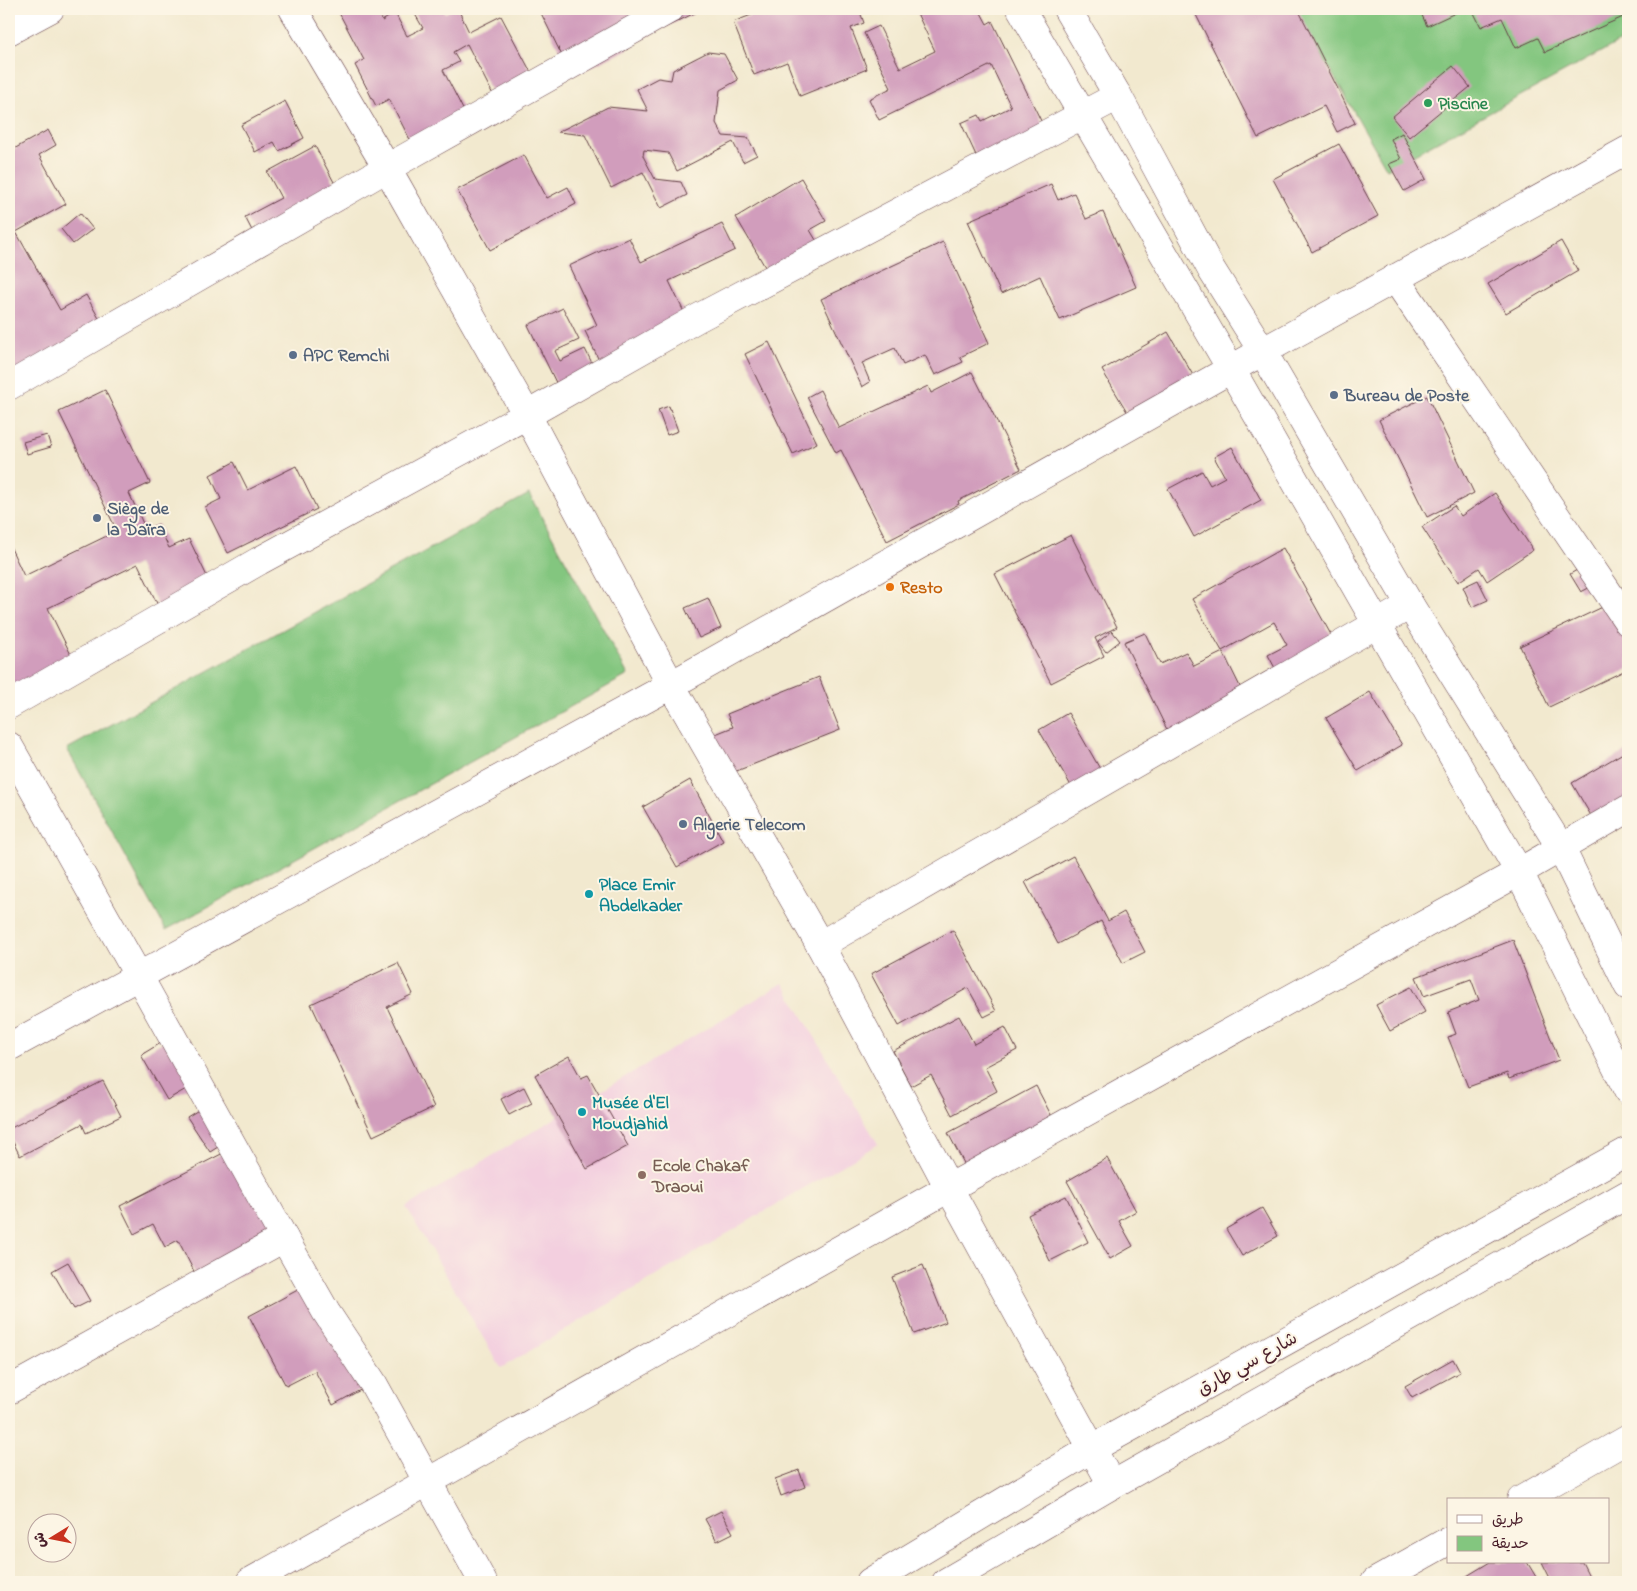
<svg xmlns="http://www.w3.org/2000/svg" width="1637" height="1591" font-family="'Indie Flower','Playpen Sans Arabic',sans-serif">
	<rect width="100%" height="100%" fill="#fcf5e5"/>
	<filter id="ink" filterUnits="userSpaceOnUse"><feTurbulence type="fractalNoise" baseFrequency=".02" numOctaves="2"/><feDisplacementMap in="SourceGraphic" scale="10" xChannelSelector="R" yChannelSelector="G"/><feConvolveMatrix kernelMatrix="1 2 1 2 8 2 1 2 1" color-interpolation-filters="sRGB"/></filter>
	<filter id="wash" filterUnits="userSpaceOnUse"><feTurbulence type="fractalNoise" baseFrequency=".0096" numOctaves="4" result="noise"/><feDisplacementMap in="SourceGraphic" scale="20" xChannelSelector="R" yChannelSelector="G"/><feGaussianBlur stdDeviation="1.12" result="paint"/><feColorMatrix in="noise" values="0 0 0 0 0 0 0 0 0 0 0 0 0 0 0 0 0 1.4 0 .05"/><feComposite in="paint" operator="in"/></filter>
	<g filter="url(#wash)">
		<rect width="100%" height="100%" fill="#f2e9cf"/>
		<path fill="#f3cfdf" d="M783 983 878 1144 501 1368 406 1207Z"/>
		<g fill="#83c67f" stroke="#667255">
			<path d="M1295 9H1628V37L1387 169Z"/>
			<path d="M529 494 628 675 166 930 67 749Z"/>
		</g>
		<g id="blocks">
			<g fill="#d19dbc">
				<path d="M337 9H376L382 21 395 13 407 36 423 28 412 9H443L445 13 453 9H458L469 32 501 16 543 95 504 116 467 44 453 52 459 62 443 70 474 131 420 159 389 99 376 106 355 65 364 60Z"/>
				<path d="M539 9H703L627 46 628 49 572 76Z"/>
				<path d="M767 9H859L864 23 851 28 867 69 800 96 787 62 754 75 733 22Z"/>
				<path d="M915 9H979L987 24 992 21 1046 131 980 164 961 123 979 115 982 121 1011 107 991 65 879 120 869 99 891 88 864 33 879 26 900 68 935 51Z"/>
				<path d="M1193 9H1298L1355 123 1337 132 1324 106 1258 138Z"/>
				<path d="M1419 9H1464L1427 26Z"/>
				<path d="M1472 9H1620L1623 17 1545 52 1538 38 1516 48 1502 18 1481 27Z"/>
				<path d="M708 52 724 54 738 80 720 90 716 123 723 136 748 138 757 155 743 162 733 142 677 171 668 153 644 150 643 156 655 179 681 182 687 195 661 208 643 172 611 188 585 135 558 132 608 107 648 111 637 89 658 78 671 80 673 70Z"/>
				<path d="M1453 66 1470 87 1409 137 1392 117Z"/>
				<path d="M285 101 304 138 279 151 274 142 255 152 241 125Z"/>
				<path d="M48 130 56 145 39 155 66 204 16 232 60 310 86 295 107 333 9 392V287L13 285 9 276V144L12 150Z"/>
				<path d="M1402 133 1426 179 1404 191 1389 164 1401 159 1391 139Z"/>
				<path d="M1339 144 1378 216 1312 252 1273 179Z"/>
				<path d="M315 146 347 207 263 252 245 217 281 198 267 172Z"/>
				<path d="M524 155 547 198 568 187 576 204 490 250 457 190Z"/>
				<path d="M801 178 826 221 810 230 825 255 775 284 736 217Z"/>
				<path d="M1051 184 1058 200 1074 193 1086 219 1103 212 1136 287 1060 320 1040 276 1001 294 968 221Z"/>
				<path d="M80 213 93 229 73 244 61 229Z"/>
				<path d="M722 224 735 250 669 281 694 333 606 375 585 331 597 325 569 266 629 238 641 262Z"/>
				<path d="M1561 241 1578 271 1506 313 1488 284Z"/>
				<path d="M943 242 989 343 960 357 963 362 935 375 925 355 903 365 895 348 862 363 870 382 862 387 821 299Z"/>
				<path d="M563 308 579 340 555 351 560 361 585 349 599 377 562 395 528 325Z"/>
				<path d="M1168 332 1194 377 1129 415 1102 370Z"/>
				<path d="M769 342 817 443 793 454 745 354Z"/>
				<path d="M972 372 1021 469 958 501 959 504 887 541 841 450 836 453 807 397 820 390 839 428 928 386 931 393Z"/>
				<path d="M105 390 150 483 129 493 146 530 158 524 169 548 189 539 217 597 166 622 138 564 48 608 80 673 21 702 9 677V544L24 576 117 531 59 412Z"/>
				<path d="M1427 396 1474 493 1427 517 1379 420Z"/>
				<path d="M669 406 678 431 667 435 658 410Z"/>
				<path d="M47 435 51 447 27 454 23 442Z"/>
				<path d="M1232 447 1261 500 1194 537 1168 489 1202 471 1210 485 1225 477 1214 457Z"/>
				<path d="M234 462 248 490 296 466 317 509 228 553 205 507 221 499 210 475Z"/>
				<path d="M1495 493 1533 550 1487 581 1479 568 1458 582 1422 527 1454 506 1461 516Z"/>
				<path d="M1071 535 1117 627 1095 638 1104 656 1051 683 995 574Z"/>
				<path d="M1283 548 1340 651 1283 683 1268 655 1287 645 1274 622 1222 651 1192 599Z"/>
				<path d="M1591 562 1602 581 1581 592 1570 574Z"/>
				<path d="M1478 580 1488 600 1472 607 1463 587Z"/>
				<path d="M1626 596 1628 601V669L1549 707 1520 646Z"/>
				<path d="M708 598 721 628 699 638 685 608Z"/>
				<path d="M1112 631 1120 641 1106 652 1098 642Z"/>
				<path d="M1145 633 1160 664 1186 652 1194 666 1223 652 1252 711 1176 748 1124 642Z"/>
				<path d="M819 677 840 730 729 774 713 735 733 727 727 714Z"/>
				<path d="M1370 692 1402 745 1358 771 1326 718Z"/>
				<path d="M1068 713 1111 788 1082 805 1039 730Z"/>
				<path d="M1628 750V815L1600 831 1572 783Z"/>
				<path d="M690 780 723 841 677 867 643 807Z"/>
				<path d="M1073 856 1108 921 1124 912 1145 952 1123 963 1101 921 1058 944 1025 882Z"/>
				<path d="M953 930 996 1011 984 1017 968 988 899 1026 871 974Z"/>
				<path d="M1513 940 1559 1060 1509 1079 1507 1073 1468 1087 1448 1037 1456 1034 1448 1012 1479 1000 1471 979 1424 996 1416 977Z"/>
				<path d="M398 963 413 994 387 1007 434 1107 373 1136 311 1004Z"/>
				<path d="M1411 987 1425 1012 1390 1031 1376 1005Z"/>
				<path d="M959 1016 974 1044 1005 1027 1017 1050 985 1067 997 1091 952 1115 931 1075 911 1086 893 1051Z"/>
				<path d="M174 1035 200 1081 167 1100 141 1055Z"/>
				<path d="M569 1056 581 1078 588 1075 628 1146 587 1169 535 1075Z"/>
				<path d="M103 1081 121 1116 86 1133 82 1124 20 1156 9 1134V1129Z"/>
				<path d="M1036 1086 1063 1138 976 1186 948 1133Z"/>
				<path d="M524 1087 532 1103 509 1115 501 1099Z"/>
				<path d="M210 1103 232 1138 210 1152 187 1117Z"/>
				<path d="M233 1148 286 1252 205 1293 178 1240 165 1247 153 1224 134 1234 120 1206Z"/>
				<path d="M1107 1158 1136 1211 1119 1221 1133 1246 1110 1259 1067 1181Z"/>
				<path d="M1066 1196 1088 1242 1050 1261 1028 1215Z"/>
				<path d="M1262 1208 1278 1236 1242 1256 1226 1229Z"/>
				<path d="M68 1262 90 1301 74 1309 52 1271Z"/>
				<path d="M923 1265 946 1322 914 1334 892 1277Z"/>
				<path d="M309 1284 364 1388 333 1405 315 1371 286 1386 249 1316Z"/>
				<path d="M1453 1359 1460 1372 1412 1398 1405 1386Z"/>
				<path d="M799 1470 805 1487 781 1496 775 1479Z"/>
				<path d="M721 1511 733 1533 717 1541 705 1519Z"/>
				<path d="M1490 1562H1527L1539 1582H1457Z"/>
				<path d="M1542 1562H1582L1592 1582H1552Z"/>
			</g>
		</g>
	</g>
	<g filter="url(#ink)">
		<use href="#blocks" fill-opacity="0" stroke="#633d44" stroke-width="1"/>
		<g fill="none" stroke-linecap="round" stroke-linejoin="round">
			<defs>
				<g id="minor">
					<path d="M293 9 387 168 527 415 671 685 820 945 949 1188 1112 1485"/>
					<path d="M1395 278 1628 622"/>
					<path d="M9 386 387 168 670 9"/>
					<path d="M9 705 259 561 527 415 698 318 1118 96"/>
					<path d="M9 746 138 975 284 1238 326 1312 373 1383 483 1582"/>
					<path d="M820 945 1410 605"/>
					<path d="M9 1390 284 1238"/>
					<path d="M1521 1500 1628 1439"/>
					<path d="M250 1582 949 1188 1519 872 1628 809"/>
					<path d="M1375 1582 1448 1541"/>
				</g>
				<g id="tertiary">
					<path d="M1021 9 1231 369 1519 872 1628 1091"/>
					<path d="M1067 9 1118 96 1211 269 1263 352 1410 605 1561 848 1628 986"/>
					<path d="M9 31 50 9"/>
					<path d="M870 1582 1093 1448 1628 1151"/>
					<path d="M946 1582 1112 1485 1628 1194"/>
				</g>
				<path id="secondary" d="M9 1047 671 685 1231 369 1628 150"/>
			</defs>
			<use href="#minor" stroke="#633d44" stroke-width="29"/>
			<use href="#tertiary" stroke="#633d44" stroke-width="29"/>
			<use href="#secondary" stroke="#633d44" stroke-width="29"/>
			<use href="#minor" stroke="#fff" stroke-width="28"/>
			<use href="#tertiary" stroke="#fff" stroke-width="28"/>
			<use href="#secondary" stroke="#fff" stroke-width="28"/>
		</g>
	</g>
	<circle fill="#2e9e5b" stroke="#fcf5e5" stroke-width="2" cx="1428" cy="103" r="5"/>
	<g fill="#5c6f8a" stroke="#fcf5e5" stroke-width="2">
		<circle cx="293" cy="355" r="5"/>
		<circle cx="1334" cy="395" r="5"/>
		<circle cx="97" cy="518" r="5"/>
		<circle cx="683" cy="824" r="5"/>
	</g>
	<circle fill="#e8710a" stroke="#fcf5e5" stroke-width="2" cx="890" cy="587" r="5"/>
	<g fill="#0f9aa8" stroke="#fcf5e5" stroke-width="2">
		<circle cx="589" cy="894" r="5"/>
		<circle cx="582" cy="1112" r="5"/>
	</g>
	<circle fill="#8d6e63" stroke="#fcf5e5" stroke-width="2" cx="642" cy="1175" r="5"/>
	<g text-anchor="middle" stroke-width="4" stroke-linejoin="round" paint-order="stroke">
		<g font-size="18" font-weight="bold" fill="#27864d" stroke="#fcf5e5" text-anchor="start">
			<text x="1438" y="109">Piscine</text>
		</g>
		<g font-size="18" font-weight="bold" fill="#4e5e75" stroke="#fcf5e5" text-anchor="start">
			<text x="303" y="361">APC Remchi</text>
			<text x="1344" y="401">Bureau de Poste</text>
			<text x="107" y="514">Siège de<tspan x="107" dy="21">la Daïra</tspan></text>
			<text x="693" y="830">Algerie Telecom</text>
		</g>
		<g font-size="18" font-weight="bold" fill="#c56008" stroke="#fcf5e5" text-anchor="start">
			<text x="900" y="593">Resto</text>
		</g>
		<g font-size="18" font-weight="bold" fill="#0d838f" stroke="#fcf5e5" text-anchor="start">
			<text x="599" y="890">Place Emir<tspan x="599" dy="21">Abdelkader</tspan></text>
			<text x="592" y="1108">Musée d'El<tspan x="592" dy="21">Moudjahid</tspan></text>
		</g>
		<g font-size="18" font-weight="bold" fill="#785e54" stroke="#fcf5e5" text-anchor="start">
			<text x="652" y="1171">Ecole Chakaf<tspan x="652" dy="21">Draoui</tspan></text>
		</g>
		<g font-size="18" fill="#4a1f2b" stroke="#fcf5e5">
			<text transform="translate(1247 1363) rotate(-29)" y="6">شارع سي طارق</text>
		</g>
	</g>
	<rect width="1637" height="1591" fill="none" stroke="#fcf5e5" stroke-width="30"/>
	<rect x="1447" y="1498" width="162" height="65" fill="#fcf5e5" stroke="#b59f9b"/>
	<rect x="1457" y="1515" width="25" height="8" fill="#ffffff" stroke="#b59f9b"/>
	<text x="1492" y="1524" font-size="15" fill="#4a1f2b">طريق</text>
	<rect x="1457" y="1536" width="25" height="15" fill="#83c67f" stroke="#b59f9b"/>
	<text x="1492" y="1548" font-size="15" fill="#4a1f2b">حديقة</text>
	<g transform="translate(52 1538) rotate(260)"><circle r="24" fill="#fcf5e5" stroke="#b59f9b"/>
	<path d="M0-4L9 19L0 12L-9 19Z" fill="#c8321e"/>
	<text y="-8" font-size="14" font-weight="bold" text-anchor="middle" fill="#4a1f2b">ش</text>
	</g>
</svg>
